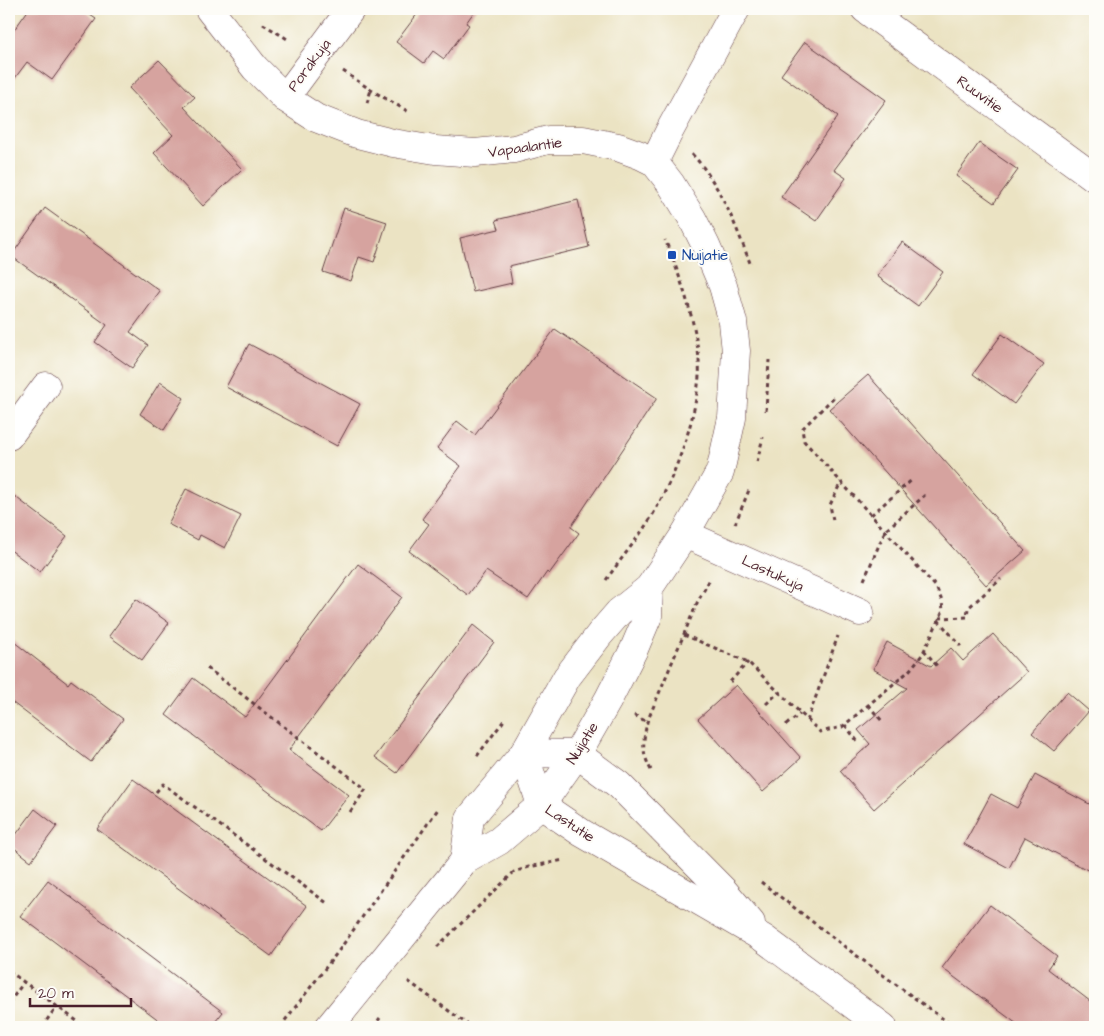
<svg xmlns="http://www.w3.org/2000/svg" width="1104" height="1036" font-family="'Architects Daughter',sans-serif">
	<rect width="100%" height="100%" fill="#fdfcf7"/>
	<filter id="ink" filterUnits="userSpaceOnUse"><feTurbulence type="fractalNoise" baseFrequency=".02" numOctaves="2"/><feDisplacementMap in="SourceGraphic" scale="10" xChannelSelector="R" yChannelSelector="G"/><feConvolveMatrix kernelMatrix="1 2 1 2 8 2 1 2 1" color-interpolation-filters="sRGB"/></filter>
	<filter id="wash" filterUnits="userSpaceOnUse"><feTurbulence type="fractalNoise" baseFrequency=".0096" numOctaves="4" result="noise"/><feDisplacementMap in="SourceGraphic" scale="20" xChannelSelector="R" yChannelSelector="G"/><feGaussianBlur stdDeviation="1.12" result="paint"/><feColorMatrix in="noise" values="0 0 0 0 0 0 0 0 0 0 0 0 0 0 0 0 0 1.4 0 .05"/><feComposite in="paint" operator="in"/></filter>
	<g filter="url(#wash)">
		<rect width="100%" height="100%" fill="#ebe3c3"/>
		<g id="blocks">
			<g fill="#d6a39f">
				<path d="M29 9H81L96 19 52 80 27 62 9 86V37Z"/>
				<path d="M421 9H476L466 23 469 25 444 59 433 51 424 63 396 42Z"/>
				<path d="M805 42 886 100 834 170 846 178 816 221 781 197 838 116 781 75Z"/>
				<path d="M159 60 195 97 184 107 242 169 203 206 154 153 173 135 129 88Z"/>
				<path d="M979 143 1018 170 994 203 956 176Z"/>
				<path d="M578 200 589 247 509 266 512 283 473 292 460 238 499 229 496 220Z"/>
				<path d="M45 208 160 291 130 332 148 345 132 368 95 342 107 325 11 256Z"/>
				<path d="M344 208 387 222 374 262 359 257 351 281 323 272Z"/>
				<path d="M902 242 943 272 918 306 877 276Z"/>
				<path d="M555 329 657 398 571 527 579 533 549 574 547 572 528 599 486 571 468 595 409 551 429 524 422 519 461 466 437 448 457 421 475 435Z"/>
				<path d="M1002 334 1044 364 1014 404 973 374Z"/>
				<path d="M249 344 360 404 337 446 226 387Z"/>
				<path d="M868 375 1025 551 986 585 829 409Z"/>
				<path d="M160 382 184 398 164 430 140 414Z"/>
				<path d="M186 489 241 516 225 548 200 535 198 540 168 524Z"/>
				<path d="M9 492 67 536 40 572 9 549Z"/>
				<path d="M358 564 402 597 289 750 349 795 321 831 166 715 193 678 245 717Z"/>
				<path d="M136 599 169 623 142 660 109 636Z"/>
				<path d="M473 625 494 642 397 773 375 757Z"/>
				<path d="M993 634 1027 672 874 809 840 771 870 744 858 730 907 688 873 669 887 642 931 666 951 648 963 661Z"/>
				<path d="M9 638 68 684 71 680 123 719 91 762 9 700Z"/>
				<path d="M736 685 801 758 763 792 698 719Z"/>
				<path d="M1067 692 1089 711 1054 751 1032 733Z"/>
				<path d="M1035 775 1095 807V874L1025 837 1009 868 964 844 991 794 1017 808Z"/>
				<path d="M133 779 307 906 271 956 97 829Z"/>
				<path d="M35 809 57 826 31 861 9 844Z"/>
				<path d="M48 880 223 1012 211 1027H168L20 916Z"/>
				<path d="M990 905 1057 956 1048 969 1095 1005V1027H1021L942 968Z"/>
			</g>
		</g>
	</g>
	<g filter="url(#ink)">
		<use href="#blocks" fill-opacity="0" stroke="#623c42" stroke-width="1"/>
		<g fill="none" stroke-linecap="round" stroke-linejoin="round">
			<defs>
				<g id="minor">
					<path d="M865 9 1095 178"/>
					<path d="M285 98 351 9"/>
					<path d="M654 162 670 130 736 9"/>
					<path d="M9 436 46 386"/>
					<path d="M685 534 860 612"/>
				</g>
				<g id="tertiary">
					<path d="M209 9 255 68 285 98 316 118 357 134 393 143 435 150 475 153 514 149 548 140H583L618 147 640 155 654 162 671 184 692 218 706 246 723 286 733 322 736 351 732 418 720 472 685 534 649 588 619 612 600 634 567 677 524 753 470 818 464 861"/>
					<path d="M524 753 541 805 582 833 763 938 883 1027"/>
					<path d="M524 753 577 754 619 785 723 890 751 923"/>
					<path d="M329 1027 464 861 499 841 541 805 577 754 608 700 634 649 648 616 649 588"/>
				</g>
			</defs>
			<use href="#minor" stroke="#623c42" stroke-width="29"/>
			<use href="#tertiary" stroke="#623c42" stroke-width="29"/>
			<g stroke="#623c42" stroke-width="3" stroke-dasharray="4 4" stroke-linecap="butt">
				<path d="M263 24 289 40"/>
				<path d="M343 71 371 90 409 112"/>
				<path d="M367 103 371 90"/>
				<path d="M692 154C720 184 736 226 750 263"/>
				<path d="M766 411 769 360"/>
				<path d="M757 462 763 437"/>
				<path d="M871 515 913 479"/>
				<path d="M833 520 830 505 841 482"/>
				<path d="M735 524 749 490"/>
				<path d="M606 580C622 557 642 534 656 509 678 468 695 422 699 376 702 339 680 274 665 240"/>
				<path d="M864 580 885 531 925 495"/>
				<path d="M939 618 967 617 968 608 1001 579"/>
				<path d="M938 620 961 646"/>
				<path d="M684 635 748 662 820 732 842 727 909 671 922 655 943 611 942 601 936 587 804 441 802 429 834 397"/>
				<path d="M924 650 938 667"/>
				<path d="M207 668 366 789 350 812"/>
				<path d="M730 682 748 662"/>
				<path d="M766 704 779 692"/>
				<path d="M868 705 882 721"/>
				<path d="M634 715 647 722"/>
				<path d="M807 721 838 636"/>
				<path d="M786 725 800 714"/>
				<path d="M845 725 858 742"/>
				<path d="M477 756 505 719"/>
				<path d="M651 770C641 751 643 743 647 722L697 603 710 579"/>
				<path d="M156 792 163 784 327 903"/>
				<path d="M761 882 849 950 954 1027"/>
				<path d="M437 947 514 872 529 867 564 860"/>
				<path d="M9 971 85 1027"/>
				<path d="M408 981 471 1027"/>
				<path d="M9 1003 24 982"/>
				<path d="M42 1027 57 1006"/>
				<path d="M280 1027 340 949 438 809"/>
				<path d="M373 1027 380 1018"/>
			</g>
			<use href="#minor" stroke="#fff" stroke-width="28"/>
			<use href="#tertiary" stroke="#fff" stroke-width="28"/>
		</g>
	</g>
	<rect fill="#1a4fb4" stroke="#fdfcf7" stroke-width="2" x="667" y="250" width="10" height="10" rx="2.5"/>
	<g text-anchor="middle" stroke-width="4" stroke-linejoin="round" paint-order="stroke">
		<g font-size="15" fill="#4a1f2b" stroke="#fdfcf7">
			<text transform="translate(309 65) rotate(-53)" y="5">Porakuja</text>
			<text transform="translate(980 94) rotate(36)" y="5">Ruuvitie</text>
			<text transform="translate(525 147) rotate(-8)" y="5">Vapaalantie</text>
			<text transform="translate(773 573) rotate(25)" y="5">Lastukuja</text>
			<text transform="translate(582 743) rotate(-58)" y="5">Nuijatie</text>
			<text transform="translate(570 823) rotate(33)" y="5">Lastutie</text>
		</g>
		<g font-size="15" fill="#164399" stroke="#fdfcf7" text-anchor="start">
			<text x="682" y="260">Nuijatie</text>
		</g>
	</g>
	<rect width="1104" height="1036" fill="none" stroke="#fdfcf7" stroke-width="30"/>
	<path d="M30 998v8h101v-8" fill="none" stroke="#4a1f2b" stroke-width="2.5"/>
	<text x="38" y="998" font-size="15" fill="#4a1f2b" stroke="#fdfcf7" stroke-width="4" paint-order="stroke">20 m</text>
</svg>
